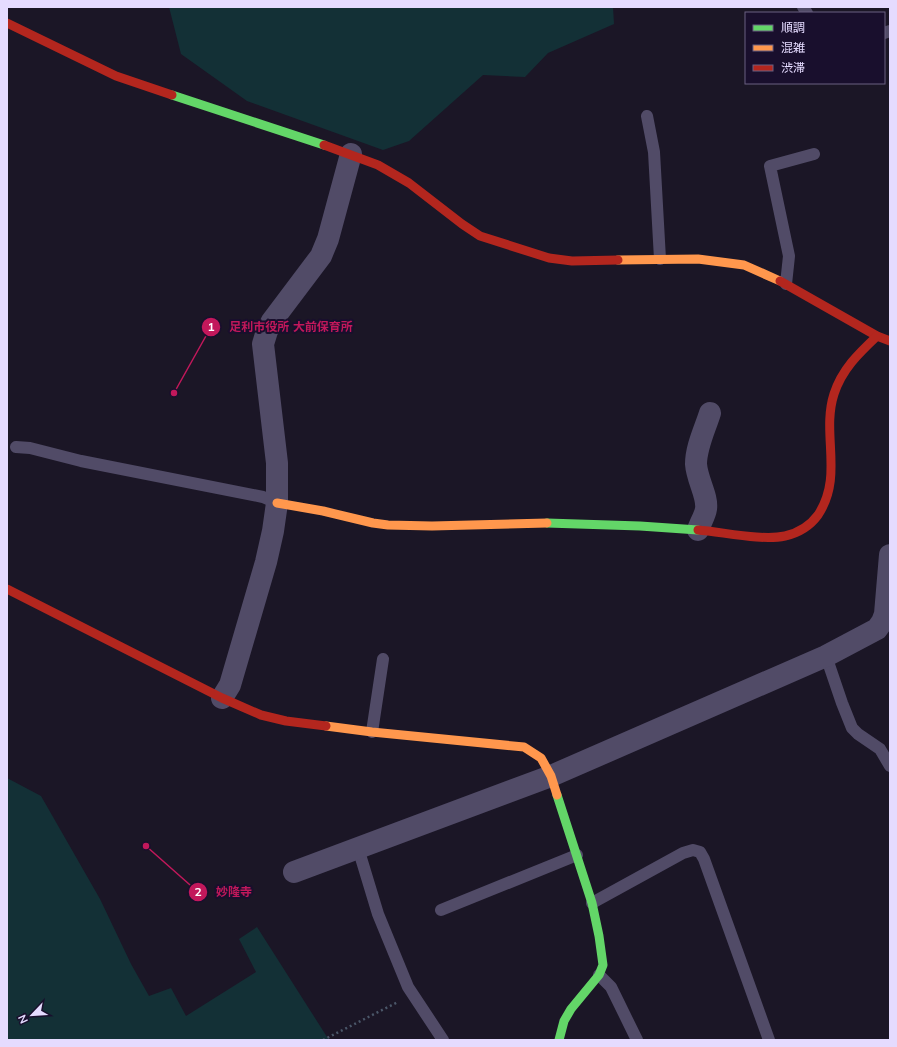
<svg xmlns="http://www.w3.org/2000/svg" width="897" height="1047" font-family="Mulish,'Noto Sans JP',sans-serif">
	<rect width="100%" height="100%" fill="#1b1626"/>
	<g fill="#133036">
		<path d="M169 7H613L614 24 548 53 525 77 483 75 409 141 383 150 247 101 181 54Z"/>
		<path d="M7 778 41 796 100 899 131 964 149 996 171 988 186 1016 256 972 239 939 257 927 329 1040H7Z"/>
	</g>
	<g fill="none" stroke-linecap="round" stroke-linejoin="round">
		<path stroke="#4b5769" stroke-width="2.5" stroke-dasharray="2 3" stroke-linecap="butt" d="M323 1040 398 1002"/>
		<g stroke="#514b67" stroke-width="12">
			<path d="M803 7 807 13"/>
			<path d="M884 33 890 31"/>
			<path d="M647 116 654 152 660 259"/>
			<path d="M786 284 789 256 770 166 814 154"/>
			<path d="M16 447 30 448 81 461 263 497 277 503"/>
			<path d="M826 656 842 703 852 728 858 734 880 749 890 766"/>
			<path d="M372 732 383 659"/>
			<path d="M358 848 378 914 408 987 443 1040"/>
			<path d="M592 903 683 853 693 850 700 852 704 859 769 1040"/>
			<path d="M441 910 577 855"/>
			<path d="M599 975 611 987 637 1040"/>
		</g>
		<g stroke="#514b67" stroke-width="22">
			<path d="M698 530C700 523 705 516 706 509 708 496 697 480 696 464 696 447 705 429 710 413"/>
			<path d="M222 698 230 685 266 562 273 531 277 503V463L263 344 267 331 272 321 321 256 328 239 351 154"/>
			<path d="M294 872 551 776 826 656 877 629 882 622 885 614 890 555"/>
		</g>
		<g stroke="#63d668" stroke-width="9">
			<path d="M172 95 324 145"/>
			<path d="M547 523 640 526 698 530"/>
			<path d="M557 795 592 903 599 936 603 965 599 975 571 1009 564 1021 559 1040"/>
		</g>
		<g stroke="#ff974d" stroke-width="9">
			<path d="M618 260 698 259 744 265 780 281"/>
			<path d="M277 503 323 511 373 523 388 525 432 526 547 523"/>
			<path d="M326 726 372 732 524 747 541 758 551 776 557 795"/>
		</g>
		<g stroke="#b3261e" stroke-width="9">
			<path d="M7 23 116 76 172 95"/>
			<path d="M324 145 378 165 409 183 462 224 480 236 549 258 572 261 618 260"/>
			<path d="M780 281 877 336 890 341"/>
			<path d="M698 530C723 532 762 541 785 536 798 533 810 526 818 515 844 476 821 434 834 394 842 369 859 353 877 336"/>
			<path d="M7 589 222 698 261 715 286 721 326 726"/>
		</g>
	</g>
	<path fill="none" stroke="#c2185b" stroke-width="1.5" d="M174 393L211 327M146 846L198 892"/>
	<g fill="#c2185b" stroke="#190f2d" stroke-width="1.5">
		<circle cx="174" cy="393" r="4"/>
		<circle cx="146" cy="846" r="4"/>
		<circle cx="211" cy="327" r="10"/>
		<circle cx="198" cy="892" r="10"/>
	</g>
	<g font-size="12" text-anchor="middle" font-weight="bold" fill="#fff">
		<text x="211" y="331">1</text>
		<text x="198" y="896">2</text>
	</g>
	<g font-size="12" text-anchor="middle" font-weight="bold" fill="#c2185b" stroke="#190f2d" stroke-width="4" stroke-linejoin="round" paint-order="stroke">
		<text x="291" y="331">足利市役所 大前保育所</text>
		<text x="234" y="896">妙隆寺</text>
	</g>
	<rect width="897" height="1047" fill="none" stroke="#e5dbff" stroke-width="16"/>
	<rect x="745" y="12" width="140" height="72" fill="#190f2d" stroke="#6b6181"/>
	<rect x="753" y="25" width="20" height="6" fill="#63d668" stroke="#6b6181"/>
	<text x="781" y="32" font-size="12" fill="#e5dbff">順調</text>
	<rect x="753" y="45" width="20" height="6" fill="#ff974d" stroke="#6b6181"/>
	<text x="781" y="52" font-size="12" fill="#e5dbff">混雑</text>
	<rect x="753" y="65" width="20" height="6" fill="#b3261e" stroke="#6b6181"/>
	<text x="781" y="72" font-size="12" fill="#e5dbff">渋滞</text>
	<g transform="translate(32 1015) rotate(245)" stroke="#190f2d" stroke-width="3" paint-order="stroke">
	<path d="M0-3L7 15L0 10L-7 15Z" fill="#e5dbff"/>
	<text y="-6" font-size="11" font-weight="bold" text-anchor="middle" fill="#e5dbff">N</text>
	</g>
</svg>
